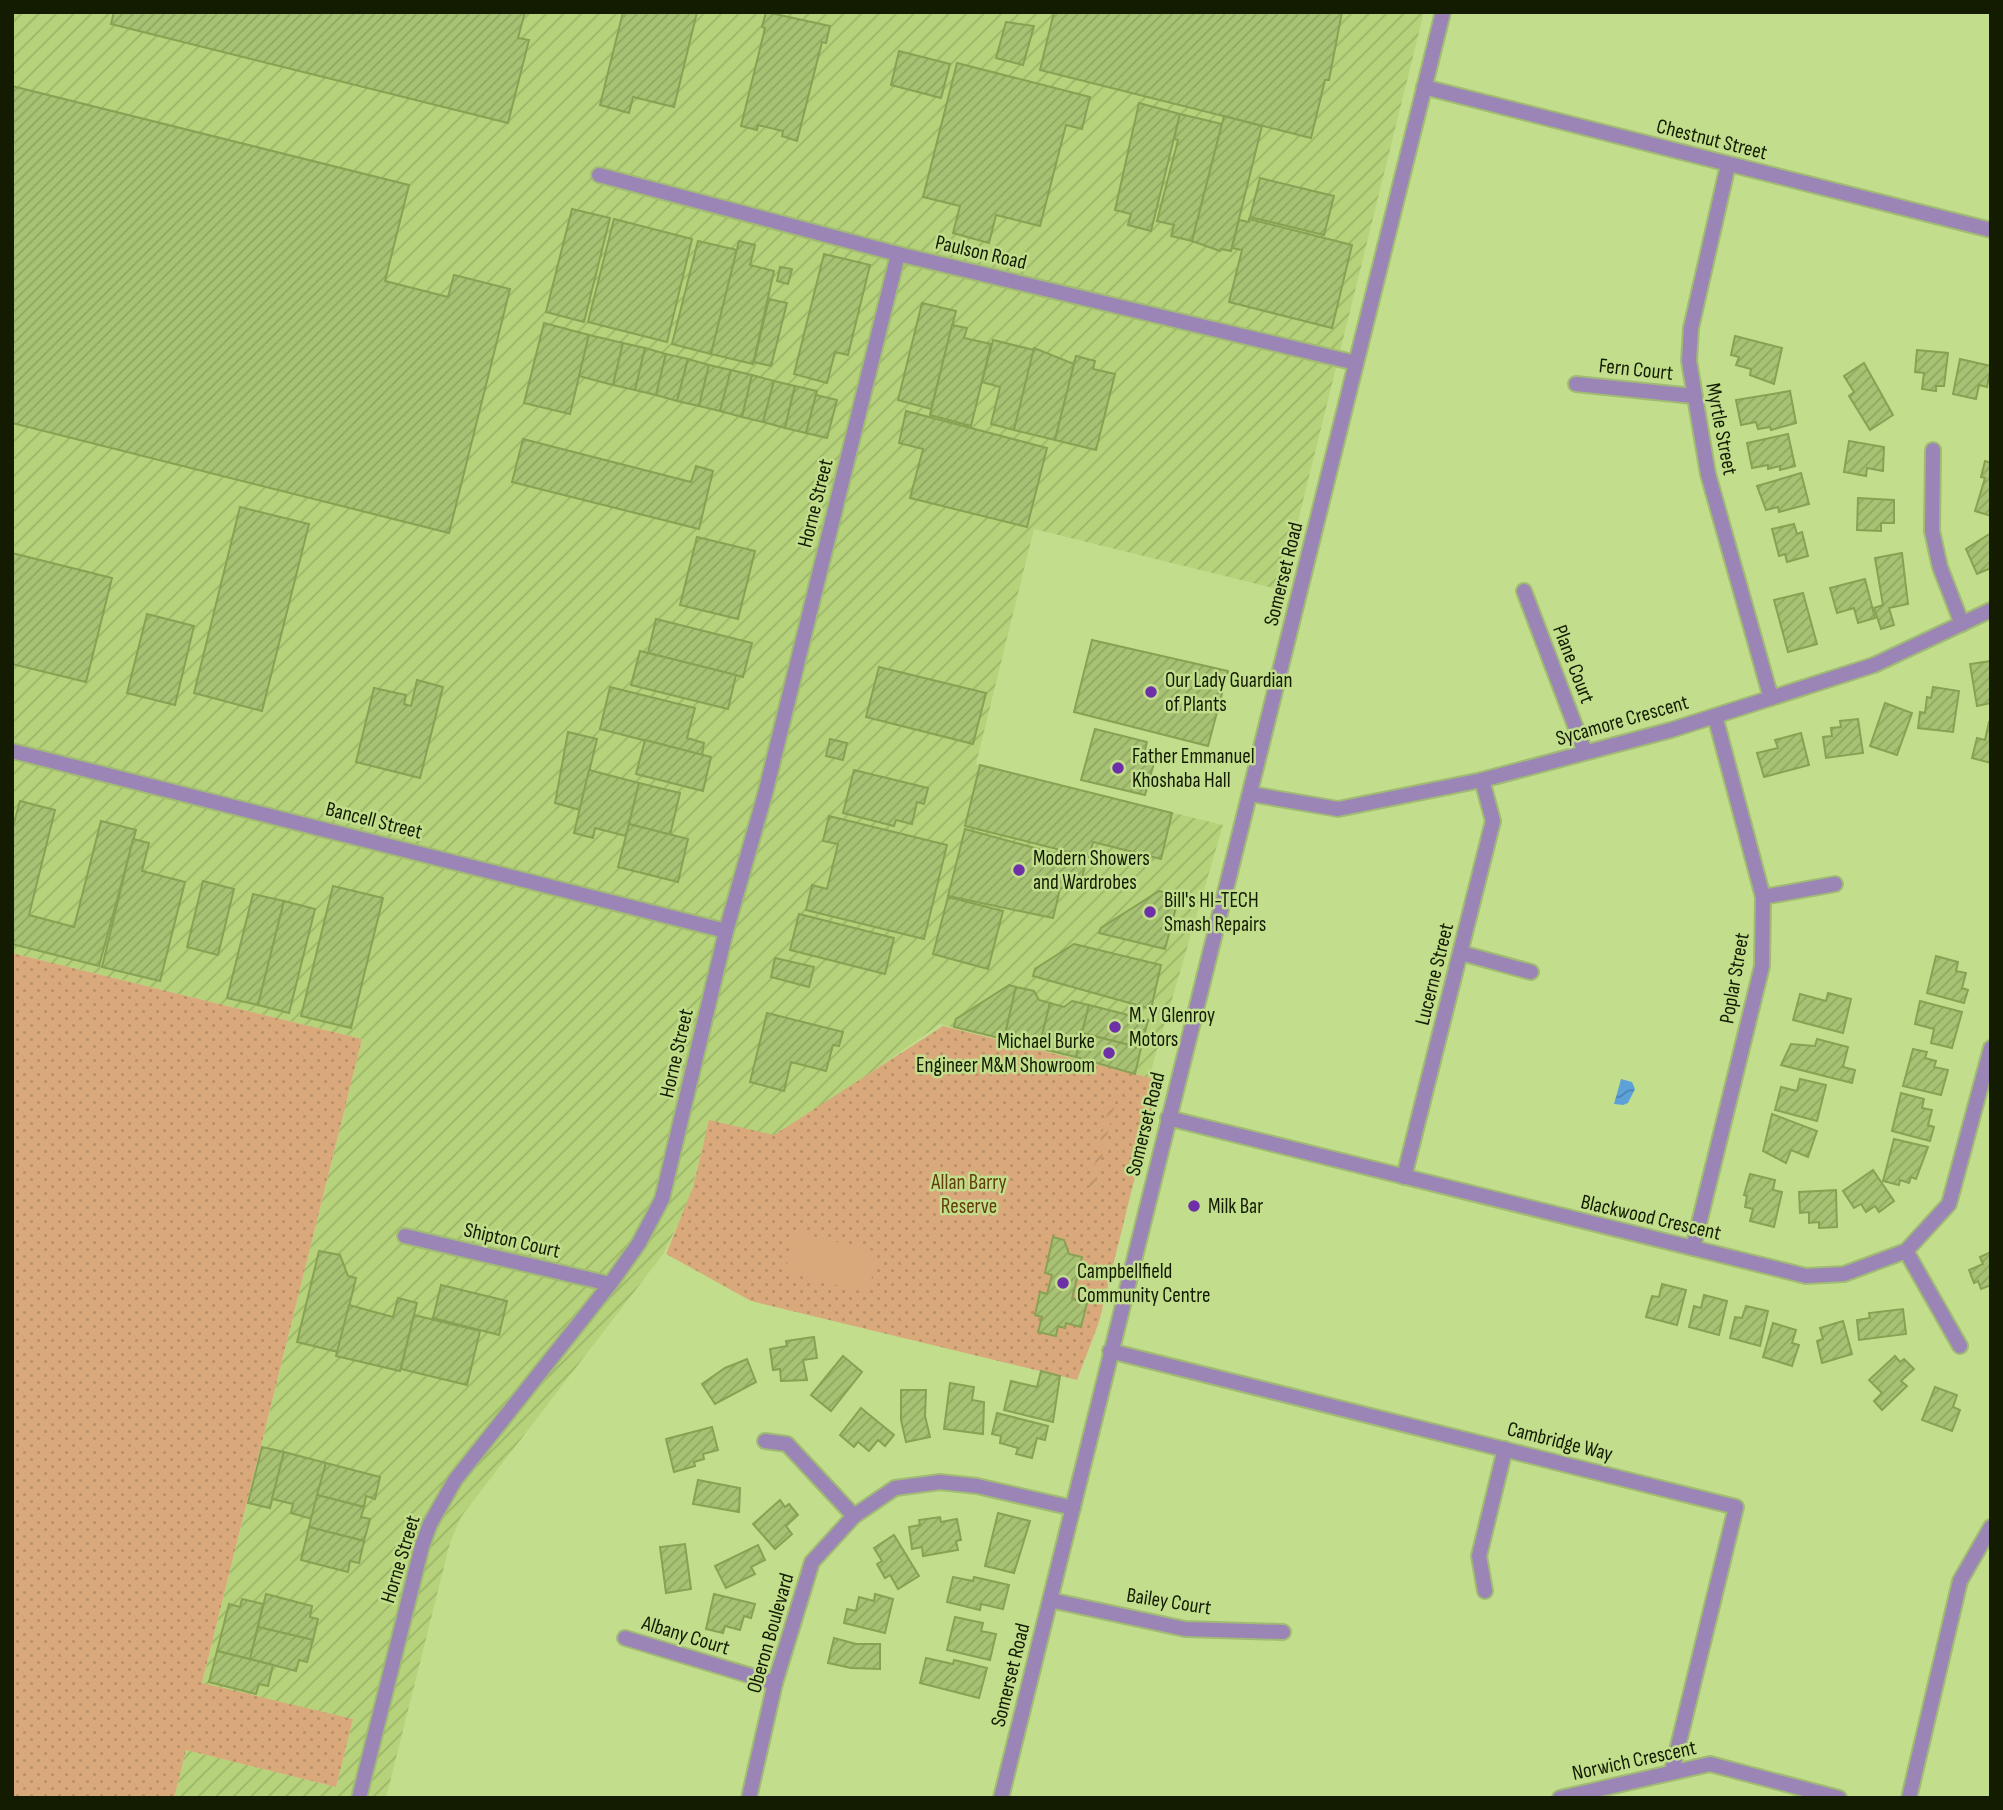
<svg xmlns="http://www.w3.org/2000/svg" width="2003" height="1810" font-family="'Sofia Sans Condensed',sans-serif">
	<defs>
		<pattern id="industrial-furrows" width="10" height="10" patternUnits="userSpaceOnUse" patternTransform="scale(1.75)"><rect width="10" height="10" fill="#b6d37b"/><path d="M-1 1l2-2M0 10L10 0M9 11l2-2" fill="none" stroke="#9cb569"/></pattern>
		<pattern id="grass-dots" width="8" height="8" patternUnits="userSpaceOnUse" patternTransform="scale(1.75)"><rect width="8" height="8" fill="#d9a97b"/><path d="M2 2h.1M6 6h.1" fill="none" stroke="#b99169" stroke-width="1.8" stroke-linecap="round"/></pattern>
		<pattern id="garden-furrows" width="10" height="10" patternUnits="userSpaceOnUse" patternTransform="scale(1.75)"><rect width="10" height="10" fill="#d9a97b"/><path d="M-1 1l2-2M0 10L10 0M9 11l2-2" fill="none" stroke="#b99169"/></pattern>
		<pattern id="water-waves" width="16" height="10" patternUnits="userSpaceOnUse" patternTransform="scale(1.75)"><rect width="16" height="10" fill="#5ca2d9"/><path d="M0 5q4-4 8 0t8 0" fill="none" stroke="#4b83ae"/></pattern>
		<pattern id="building-hatch" width="6" height="6" patternUnits="userSpaceOnUse" patternTransform="scale(1.75)"><rect width="6" height="6" fill="#a8c273"/><path d="M-1 1l2-2M0 6l6-6M5 7l2-2" fill="none" stroke="#90a662"/></pattern>
	</defs>
	<rect width="100%" height="100%" fill="#c2de8d"/>
	<path fill="url(#industrial-furrows)" d="M12 12H1424L1281 590 1034 529 976 764 1223 825 1149 1078 940 1024 773 1142 709 1121 689 1201 664 1253 461 1517 450 1543 386 1798H174L186 1750 336 1787 353 1719 202 1684 362 1039 12 953Z"/>
	<g fill="url(#grass-dots)">
		<path d="M12 953 362 1039 202 1683 353 1719 336 1787 186 1750 174 1798H12Z"/>
		<path d="M943 1026 1159 1080 1099 1322 1077 1380 751 1301 666 1254 693 1187 709 1120 774 1135Z"/>
	</g>
	<path fill="url(#garden-furrows)" d="M1111 1098 1116 1099 1092 1197 1087 1196Z"/>
	<path fill="#d9a97b" d="M795 1232 878 1252 868 1293 785 1272Z"/>
	<path fill="url(#water-waves)" d="M1621 1079 1632 1082 1635 1089 1628 1103 1623 1105 1614 1104Z"/>
	<g fill="url(#building-hatch)" stroke="#88a153" stroke-width="2">
		<path d="M114 12H525L518 38 529 40 508 123 111 24Z"/>
		<path d="M623 12H697L674 107 633 97 629 113 600 105Z"/>
		<path d="M766 12 830 26 826 43 822 42 797 141 782 136 783 131 758 125 757 130 741 126 765 28 762 27Z"/>
		<path d="M1054 12H1342L1329 80H1325L1311 138 1040 70Z"/>
		<path d="M1006 22 1034 26 1023 65 996 58Z"/>
		<path d="M899 51 950 64 941 98 891 85Z"/>
		<path d="M957 63 1090 97 1082 129 1066 125 1040 226 996 215 989 243 953 233 960 206 923 197Z"/>
		<path d="M12 86 409 185 385 281 448 297 454 275 510 289 449 533 12 423Z"/>
		<path d="M1139 103 1180 114 1151 231 1128 225 1131 214 1115 210Z"/>
		<path d="M1180 114 1222 124 1192 241 1171 236 1174 225 1157 221 1178 140 1174 139Z"/>
		<path d="M1224 116 1262 126 1231 251 1221 249 1220 251 1192 241Z"/>
		<path d="M1260 178 1334 196 1324 235 1250 217Z"/>
		<path d="M572 209 610 218 584 322 546 312Z"/>
		<path d="M614 219 692 239 667 342 588 322Z"/>
		<path d="M1249 219 1352 245 1332 328 1229 302 1242 250 1232 248 1239 220 1249 222Z"/>
		<path d="M698 241 737 250 711 354 672 344Z"/>
		<path d="M739 241 755 245 750 265 774 271 753 364 711 354Z"/>
		<path d="M824 254 870 265 848 355 835 352 827 383 794 374Z"/>
		<path d="M780 267 792 269 788 284 777 281Z"/>
		<path d="M769 299 787 303 771 366 754 362Z"/>
		<path d="M922 303 956 311 931 409 898 400Z"/>
		<path d="M544 323 589 335 570 414 524 403Z"/>
		<path d="M952 325 967 328 964 338 991 344 971 426 930 415Z"/>
		<path d="M589 335 623 343 613 385 579 376Z"/>
		<path d="M1735 336 1782 348 1774 384 1750 375 1751 369 1736 365 1739 357 1731 355Z"/>
		<path d="M993 340 1034 350 1014 430 991 424 1000 387 982 382Z"/>
		<path d="M623 343 645 348 635 390 613 385Z"/>
		<path d="M645 348 666 354 656 395 635 390Z"/>
		<path d="M1034 348 1074 364 1055 440 1014 430Z"/>
		<path d="M1917 350 1948 353 1944 386H1936V391L1922 389 1924 373 1915 372Z"/>
		<path d="M666 354 688 359 677 401 656 395Z"/>
		<path d="M1076 356 1095 361 1093 369 1115 374 1096 450 1055 440Z"/>
		<path d="M688 359 709 365 699 406 677 401Z"/>
		<path d="M1960 359 1991 366 1987 387 1979 385 1976 399 1953 394Z"/>
		<path d="M1864 363 1893 415 1870 430 1849 396 1854 392 1844 376Z"/>
		<path d="M709 365 731 370 720 411 699 406Z"/>
		<path d="M731 370 752 375 742 417 720 411Z"/>
		<path d="M752 375 774 381 763 422 742 417Z"/>
		<path d="M774 381 795 386 785 428 763 422Z"/>
		<path d="M795 386 817 391 806 433 785 428Z"/>
		<path d="M1790 391 1796 423 1771 430 1770 427 1758 429 1756 422 1741 425 1736 400Z"/>
		<path d="M816 395 837 400 827 438 806 433Z"/>
		<path d="M906 411 1047 448 1027 527 910 498 923 449 899 443Z"/>
		<path d="M1788 434 1795 466 1780 470V466L1768 469V465L1752 468 1747 443Z"/>
		<path d="M523 439 691 482 696 466 713 471 699 529 512 482Z"/>
		<path d="M1849 441 1884 447 1883 471 1867 468 1866 476 1844 472Z"/>
		<path d="M1985 461 1991 463V516L1975 511 1985 478 1981 477Z"/>
		<path d="M1801 473 1809 504 1779 512 1778 507 1766 510 1757 486Z"/>
		<path d="M1858 498 1894 500V523H1881V531L1857 530Z"/>
		<path d="M240 507 309 524 262 711 194 693Z"/>
		<path d="M1794 524 1797 534 1802 532 1808 556 1787 562 1785 554 1779 556 1772 529Z"/>
		<path d="M1991 533V568L1977 574 1966 549Z"/>
		<path d="M697 537 755 551 738 619 680 605Z"/>
		<path d="M12 553 112 578 86 682 12 664Z"/>
		<path d="M1902 553 1908 604 1889 608 1894 625 1881 629 1874 608 1883 605 1875 558Z"/>
		<path d="M1865 579 1875 618 1858 623 1854 608 1837 613 1830 588Z"/>
		<path d="M1803 593 1817 644 1788 652 1774 600Z"/>
		<path d="M147 614 194 626 175 705 127 693Z"/>
		<path d="M656 619 752 643 743 677 648 653Z"/>
		<path d="M1092 640 1228 671 1208 746 1074 712Z"/>
		<path d="M640 651 736 675 728 709 631 685Z"/>
		<path d="M1991 661V703L1977 706 1970 664Z"/>
		<path d="M879 667 986 693 973 744 866 717Z"/>
		<path d="M417 680 443 687 420 778 356 762 374 688 406 695 404 704 411 706Z"/>
		<path d="M610 687 695 708 687 738 704 743 702 755 600 729Z"/>
		<path d="M1933 687 1959 691 1953 732 1918 728 1920 712 1925 713 1927 697 1931 698Z"/>
		<path d="M1885 703 1912 713 1897 755 1870 746Z"/>
		<path d="M1858 719 1863 753 1826 758 1823 737 1832 736 1831 728 1841 727 1840 721Z"/>
		<path d="M1989 722H1991V763L1972 758 1977 738 1985 740Z"/>
		<path d="M1095 729 1147 742 1144 754 1156 756 1145 795 1081 780Z"/>
		<path d="M568 732 597 739 580 810 555 803Z"/>
		<path d="M1801 733 1809 765 1764 777 1757 753 1778 748 1775 740Z"/>
		<path d="M830 739 847 743 843 760 826 756Z"/>
		<path d="M645 740 711 757 703 791 636 774Z"/>
		<path d="M980 765 1172 813 1161 859 1093 842 1089 857 965 826Z"/>
		<path d="M589 770 639 783 626 836 595 828 593 838 574 833Z"/>
		<path d="M854 770 928 788 924 804 917 802 912 824 896 820 894 826 843 813Z"/>
		<path d="M639 783 680 793 670 835 629 824Z"/>
		<path d="M20 801 55 810 29 915 74 927 101 821 136 830 99 966 12 944V830Z"/>
		<path d="M829 816 947 845 924 939 806 910 812 885 827 889 838 844 823 841Z"/>
		<path d="M629 824 688 839 678 882 618 867Z"/>
		<path d="M965 829 1086 862 1082 878 1060 889 1053 918 948 896Z"/>
		<path d="M133 839 149 843 142 871 185 882 160 981 102 967Z"/>
		<path d="M203 881 234 889 218 955 187 947Z"/>
		<path d="M333 886 383 898 351 1028 301 1016Z"/>
		<path d="M1159 891 1179 896 1165 949 1099 933 1101 928Z"/>
		<path d="M253 894 284 901 258 1005 227 998Z"/>
		<path d="M948 897 1003 911 988 969 933 954Z"/>
		<path d="M284 901 315 909 289 1013 258 1005Z"/>
		<path d="M799 914 894 938 885 974 790 950Z"/>
		<path d="M1074 944 1161 965 1151 1009 1033 976 1035 969Z"/>
		<path d="M1936 956 1958 962 1956 971 1966 973 1962 988 1968 990 1964 1003 1927 993Z"/>
		<path d="M775 958 814 967 809 987 771 977Z"/>
		<path d="M1009 985 1016 987 1004 1039 954 1027 956 1019Z"/>
		<path d="M1016 987 1034 991 1039 1000 1050 1003 1039 1048 1004 1039Z"/>
		<path d="M1828 993 1851 999 1843 1033 1793 1020 1800 994 1826 1001Z"/>
		<path d="M1072 1001 1089 1005 1076 1057 1039 1048 1050 1003 1064 1007Z"/>
		<path d="M1920 1001 1962 1012 1952 1048 1931 1043 1934 1029 1915 1024Z"/>
		<path d="M1089 1005 1148 1020 1141 1048 1082 1033Z"/>
		<path d="M767 1013 843 1032 839 1046 833 1045 826 1071 791 1062 784 1091 750 1082Z"/>
		<path d="M1082 1033 1141 1048 1135 1074 1076 1057Z"/>
		<path d="M1817 1039 1848 1047 1843 1067 1855 1070 1852 1083 1781 1065 1791 1044 1815 1046Z"/>
		<path d="M1913 1049 1927 1052 1925 1058 1936 1061 1934 1067 1948 1070 1941 1095 1903 1086Z"/>
		<path d="M1800 1079 1826 1085 1817 1121 1775 1110 1781 1087 1797 1091Z"/>
		<path d="M1901 1093 1924 1099 1922 1108 1932 1110 1928 1125 1934 1127 1930 1141 1892 1131Z"/>
		<path d="M1772 1114 1817 1131 1808 1157 1791 1150 1786 1163 1763 1151Z"/>
		<path d="M1894 1139 1928 1147 1916 1179 1911 1177 1909 1183 1900 1180 1899 1185 1883 1181Z"/>
		<path d="M1873 1170 1894 1201 1879 1212 1875 1206 1866 1212 1861 1204 1854 1208 1843 1191Z"/>
		<path d="M1750 1174 1775 1180 1773 1190 1782 1192 1774 1227 1750 1221 1753 1209 1745 1207 1747 1196 1744 1195Z"/>
		<path d="M1836 1190 1837 1227 1819 1228V1222L1809 1223V1212L1800 1213 1799 1192Z"/>
		<path d="M1053 1237 1064 1240 1069 1254 1082 1257 1072 1299 1087 1303 1081 1327 1066 1323 1065 1328 1058 1326 1056 1336 1038 1332 1042 1317 1035 1315 1040 1292 1047 1294 1052 1275 1045 1273Z"/>
		<path d="M319 1251 340 1255 348 1276 356 1278 338 1352 297 1342Z"/>
		<path d="M1991 1252V1285L1981 1289 1978 1281 1974 1283 1969 1270 1983 1264 1980 1257Z"/>
		<path d="M1662 1284 1686 1290 1677 1325 1646 1317 1652 1296 1659 1297Z"/>
		<path d="M441 1285 507 1301 499 1335 433 1318Z"/>
		<path d="M1704 1295 1727 1301 1719 1335 1689 1327 1694 1306 1701 1308Z"/>
		<path d="M398 1298 417 1303 400 1371 336 1356 349 1305 393 1317Z"/>
		<path d="M1746 1306 1768 1311 1760 1346 1730 1338 1735 1317 1742 1318Z"/>
		<path d="M1903 1309 1906 1334 1859 1340 1857 1320 1870 1318 1869 1313Z"/>
		<path d="M414 1315 480 1331 467 1385 401 1369Z"/>
		<path d="M1843 1321 1852 1354 1822 1363 1817 1341 1823 1339 1820 1328Z"/>
		<path d="M1773 1323 1796 1330 1792 1343 1799 1345 1792 1366 1763 1357Z"/>
		<path d="M814 1337 817 1358 803 1360 807 1380 781 1381 780 1369 773 1370 770 1349 787 1346 786 1341Z"/>
		<path d="M843 1356 862 1372 831 1411 811 1395Z"/>
		<path d="M1895 1356 1900 1362 1904 1359 1914 1369 1901 1381 1907 1386 1882 1410 1874 1401 1882 1393 1869 1380Z"/>
		<path d="M747 1359 756 1382 715 1404 702 1384 725 1368Z"/>
		<path d="M1041 1371 1060 1376 1053 1422 1004 1410 1011 1381 1037 1387Z"/>
		<path d="M950 1383 974 1387 972 1400 984 1402 983 1434 944 1429Z"/>
		<path d="M1935 1387 1957 1395 1953 1407 1960 1410 1952 1431 1922 1420Z"/>
		<path d="M901 1390H926L925 1416 930 1437 906 1442 901 1420Z"/>
		<path d="M861 1408 894 1435 885 1446 878 1440 869 1451 858 1442 854 1447 840 1435Z"/>
		<path d="M997 1413 1048 1426 1045 1440 1037 1438 1032 1458 1016 1454 1018 1448 1000 1443 1001 1436 992 1434Z"/>
		<path d="M712 1427 718 1450 703 1454 704 1459 694 1462 695 1466 674 1472 666 1439Z"/>
		<path d="M262 1447 284 1452 270 1508 248 1503Z"/>
		<path d="M284 1452 326 1463 312 1519 291 1513 293 1504 272 1499Z"/>
		<path d="M326 1463 380 1477 375 1499 366 1496 364 1507 317 1495Z"/>
		<path d="M698 1480 740 1488 739 1512 693 1504Z"/>
		<path d="M317 1495 364 1507 361 1517 370 1519 364 1541 309 1527Z"/>
		<path d="M780 1500 785 1507 789 1504 798 1515 786 1526 792 1534 775 1549 753 1524Z"/>
		<path d="M998 1513 1030 1521 1014 1573 985 1566Z"/>
		<path d="M940 1517 941 1522 957 1519 961 1540 956 1541 958 1550 923 1556 922 1547 912 1549 909 1527 920 1525 919 1520Z"/>
		<path d="M309 1527 364 1541 359 1563 350 1561 348 1572 301 1560Z"/>
		<path d="M894 1535 919 1576 898 1589 890 1575 885 1578 877 1564 882 1561 874 1548Z"/>
		<path d="M685 1544 691 1589 666 1593 660 1547Z"/>
		<path d="M758 1545 765 1560 751 1567 755 1574 726 1588 715 1566Z"/>
		<path d="M953 1577 973 1581 974 1577 1009 1585 1003 1609 981 1604 980 1610 947 1602Z"/>
		<path d="M266 1594 312 1606 310 1617 318 1619 313 1640 258 1627Z"/>
		<path d="M714 1594 755 1604 751 1618 744 1616 740 1630 725 1626 723 1633 706 1629Z"/>
		<path d="M875 1594 893 1599 885 1633 844 1623 847 1609 856 1611 859 1597 874 1601Z"/>
		<path d="M242 1599 263 1604 250 1659 217 1651 229 1604 240 1607Z"/>
		<path d="M955 1617 983 1623 981 1631 996 1634 990 1660 947 1650Z"/>
		<path d="M258 1627 313 1640 307 1662 299 1660 296 1671 250 1659Z"/>
		<path d="M834 1638 856 1644H880V1669L851 1668 828 1663Z"/>
		<path d="M217 1651 273 1665 268 1686 259 1684 256 1694 209 1682Z"/>
		<path d="M926 1658 953 1664 954 1660 987 1668 979 1698 920 1683Z"/>
	</g>
	<g fill="none" stroke-linecap="round" stroke-linejoin="round">
		<defs>
			<g id="street">
				<path d="M1424 87 1991 230"/>
				<path d="M1728 165 1691 328 1689 361 1708 474 1771 698"/>
				<path d="M599 175 898 254 1356 363"/>
				<path d="M1576 384 1693 396"/>
				<path d="M1933 450 1932 531 1940 567 1962 624"/>
				<path d="M1524 591 1585 752"/>
				<path d="M12 751 726 931"/>
				<path d="M1251 794 1338 809 1482 780 1671 730 1874 665 1991 610"/>
				<path d="M1763 897 1835 884"/>
				<path d="M1461 953 1531 972"/>
				<path d="M1168 1118 1806 1276 1844 1274 1906 1251 1949 1204 1991 1048"/>
				<path d="M1404 1177 1493 821 1482 780"/>
				<path d="M405 1236 610 1284"/>
				<path d="M1693 1248 1762 966 1763 897 1715 716"/>
				<path d="M1906 1251 1960 1346"/>
				<path d="M1110 1351 1736 1507 1672 1771"/>
				<path d="M765 1441 787 1444 854 1516"/>
				<path d="M1485 1591 1479 1556 1505 1449"/>
				<path d="M1050 1600 1185 1629 1283 1632"/>
				<path d="M625 1638 775 1683"/>
				<path d="M359 1798 422 1546 430 1524 455 1480 610 1284 639 1243 662 1199 726 931 765 794 898 254"/>
				<path d="M749 1798 775 1683 812 1562 854 1516 895 1488 940 1482 977 1486 1073 1508"/>
				<path d="M1001 1798 1443 12"/>
				<path d="M1560 1798 1710 1764 1839 1798"/>
				<path d="M1909 1798 1960 1581 1991 1527"/>
			</g>
		</defs>
		<use href="#street" stroke="#a2bb74" stroke-width="18"/>
		<use href="#street" stroke="#9a85b6" stroke-width="14"/>
	</g>
	<g fill="#6e30a6" stroke="#c2de8d" stroke-width="2.5">
		<circle cx="1151" cy="692" r="7"/>
		<circle cx="1118" cy="768" r="7"/>
		<circle cx="1019" cy="870" r="7"/>
		<circle cx="1150" cy="912" r="7"/>
		<circle cx="1115" cy="1027" r="7"/>
		<circle cx="1109" cy="1053" r="7"/>
		<circle cx="1194" cy="1206" r="7"/>
		<circle cx="1063" cy="1283" r="7"/>
	</g>
	<g text-anchor="middle" stroke-width="5" stroke-linejoin="round" paint-order="stroke">
		<g font-size="21" fill="#131b00" stroke="#c2de8d">
			<text transform="translate(1712 139) rotate(14)" y="7">Chestnut Street</text>
			<text transform="translate(981 252) rotate(13)" y="7">Paulson Road</text>
			<text transform="translate(1636 369) rotate(6)" y="7">Fern Court</text>
			<text transform="translate(1722 429) rotate(79)" y="7">Myrtle Street</text>
			<text transform="translate(815 503) rotate(-76)" y="7">Horne Street</text>
			<text transform="translate(1283 574) rotate(-76)" y="7">Somerset Road</text>
			<text transform="translate(1574 664) rotate(69)" y="7">Plane Court</text>
			<text transform="translate(1622 720) rotate(-16)" y="7">Sycamore Crescent</text>
			<text transform="translate(374 820) rotate(14)" y="7">Bancell Street</text>
			<text transform="translate(1434 974) rotate(-76)" y="7">Lucerne Street</text>
			<text transform="translate(1734 978) rotate(-80)" y="7">Poplar Street</text>
			<text transform="translate(676 1053) rotate(-77)" y="7">Horne Street</text>
			<text transform="translate(1145 1124) rotate(-76)" y="7">Somerset Road</text>
			<text transform="translate(1651 1217) rotate(13)" y="7">Blackwood Crescent</text>
			<text transform="translate(512 1240) rotate(13)" y="7">Shipton Court</text>
			<text transform="translate(1560 1441) rotate(14)" y="7">Cambridge Way</text>
			<text transform="translate(400 1559) rotate(-73)" y="7">Horne Street</text>
			<text transform="translate(1169 1601) rotate(9)" y="7">Bailey Court</text>
			<text transform="translate(770 1633) rotate(-74)" y="7">Oberon Boulevard</text>
			<text transform="translate(686 1635) rotate(17)" y="7">Albany Court</text>
			<text transform="translate(1010 1675) rotate(-76)" y="7">Somerset Road</text>
			<text transform="translate(1634 1760) rotate(-12)" y="7">Norwich Crescent</text>
		</g>
		<g font-size="21" fill="#131b00" stroke="#c2de8d" text-anchor="start">
			<text x="1165" y="687">Our Lady Guardian<tspan x="1165" dy="24">of Plants</tspan></text>
			<text x="1132" y="763">Father Emmanuel<tspan x="1132" dy="24">Khoshaba Hall</tspan></text>
			<text x="1033" y="865">Modern Showers<tspan x="1033" dy="24">and Wardrobes</tspan></text>
			<text x="1164" y="907">Bill's HI-TECH<tspan x="1164" dy="24">Smash Repairs</tspan></text>
			<text x="1129" y="1022">M. Y Glenroy<tspan x="1129" dy="24">Motors</tspan></text>
			<text x="1095" y="1048" text-anchor="end">Michael Burke<tspan x="1095" dy="24">Engineer M&amp;M Showroom</tspan></text>
			<text x="1208" y="1213">Milk Bar</text>
			<text x="1077" y="1278">Campbellfield<tspan x="1077" dy="24">Community Centre</tspan></text>
		</g>
		<g font-size="21" fill="#643b0a" stroke="#c2de8d">
			<text x="969" y="1189">Allan Barry<tspan x="969" dy="24">Reserve</tspan></text>
		</g>
	</g>
	<rect width="2003" height="1810" fill="none" stroke="#131b00" stroke-width="28"/>
</svg>
